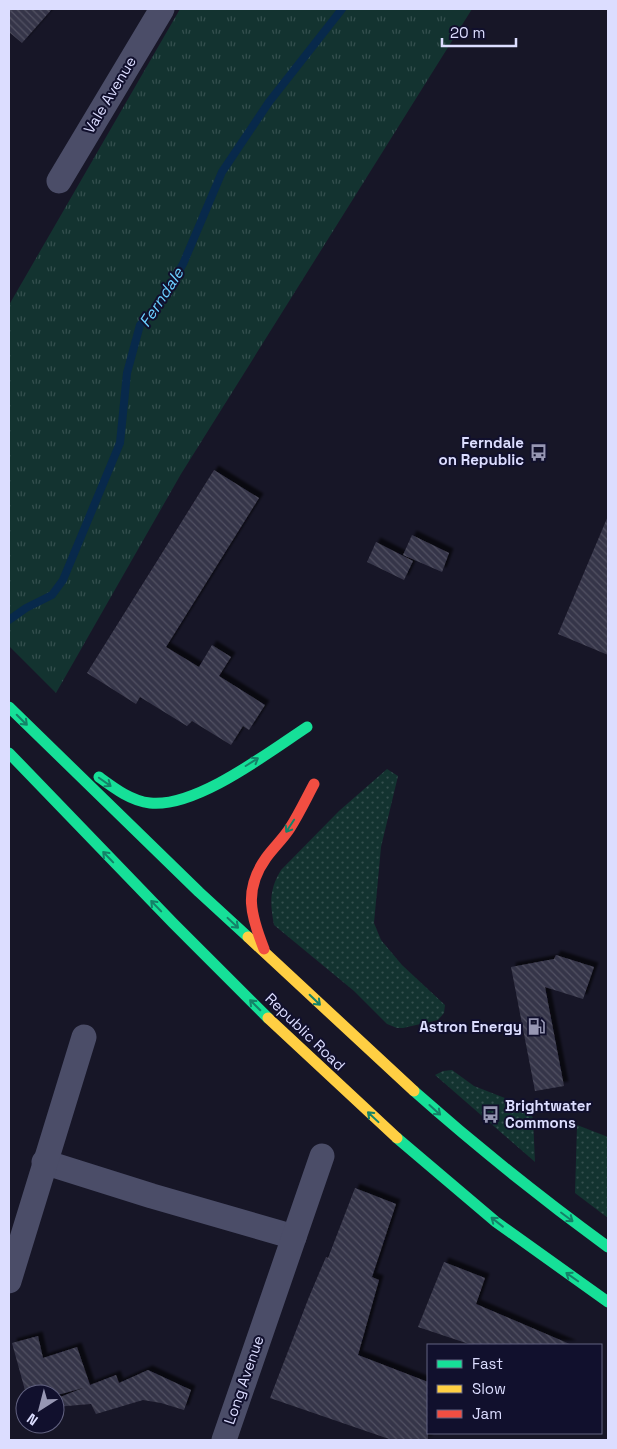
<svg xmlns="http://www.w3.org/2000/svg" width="617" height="1449" font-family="'Space Grotesk',sans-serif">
	<defs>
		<pattern id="grass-dots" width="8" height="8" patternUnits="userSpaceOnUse" patternTransform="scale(1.25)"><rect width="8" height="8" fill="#133330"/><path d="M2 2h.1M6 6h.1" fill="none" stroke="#35504f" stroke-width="1.8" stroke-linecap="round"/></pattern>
		<pattern id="park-tufts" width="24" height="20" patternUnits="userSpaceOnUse" patternTransform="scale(1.25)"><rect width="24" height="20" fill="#133330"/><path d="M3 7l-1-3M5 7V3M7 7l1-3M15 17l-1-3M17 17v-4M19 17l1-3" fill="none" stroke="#35504f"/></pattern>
		<pattern id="building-back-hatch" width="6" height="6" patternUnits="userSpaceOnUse" patternTransform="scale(1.25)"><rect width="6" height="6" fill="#363548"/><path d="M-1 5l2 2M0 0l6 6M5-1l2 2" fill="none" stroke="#525263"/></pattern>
		<filter id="shadow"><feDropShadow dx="4.5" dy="-4.5" stdDeviation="1" flood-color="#0009"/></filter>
	</defs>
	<rect width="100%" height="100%" fill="#171627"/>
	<g fill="url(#grass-dots)">
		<path d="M387 769 398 776 381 847 374 923 381 940 402 965 445 1005 444 1013 438 1020 403 1028H397L387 1024 354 991 274 925C270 903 269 890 281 870L339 811Z"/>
		<path d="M452 1070 474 1086 523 1105 533 1118 535 1162 435 1075 443 1071Z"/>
		<path d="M577 1125 608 1137V1218L575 1193Z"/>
	</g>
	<path fill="url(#park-tufts)" d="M180 9H472L181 474 56 693 9 646V305Z"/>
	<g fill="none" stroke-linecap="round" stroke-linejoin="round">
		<path stroke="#08294b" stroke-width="8" d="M9 620 26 608 52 595 63 580 120 443 127 373 140 325 158 306 183 264 222 172 269 102 342 9"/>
	</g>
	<g fill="url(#building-back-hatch)" filter="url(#shadow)">
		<path d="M9 9H52L22 43 9 32Z"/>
		<path d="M214 470 259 498 166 647 199 667 212 645 231 657 219 676 265 705 249 730 243 726 231 745 192 721 187 726 140 697 136 704 87 673Z"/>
		<path d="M608 516V655L558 634Z"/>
		<path d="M412 535 449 553 442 572 403 555Z"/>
		<path d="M376 542 413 561 404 580 367 562Z"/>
		<path d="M556 955 594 967 583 999 545 987 564 1086 535 1091 511 967 554 959Z"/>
		<path d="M355 1188 396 1204 372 1277 379 1280 358 1355 428 1382V1440H392L270 1398 309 1297 326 1257 328 1258Z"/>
		<path d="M444 1262 485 1278 476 1304 572 1345H472L418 1327Z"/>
		<path d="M38 1336 43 1358 77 1347 90 1385 116 1375 119 1383 148 1370 191 1390 184 1410 161 1403 143 1400 96 1414 91 1404 55 1407V1399L83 1388 61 1394H26L12 1343Z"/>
	</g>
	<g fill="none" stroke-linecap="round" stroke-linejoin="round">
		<g stroke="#4b4d68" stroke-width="25">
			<path d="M59 181 162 9"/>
			<path d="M44 1162 152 1196 294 1237"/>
			<path d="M9 1281 84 1037"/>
			<path d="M224 1440 322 1156"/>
		</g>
		<g stroke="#16e098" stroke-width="11">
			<path d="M9 707 199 892 248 937"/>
			<path d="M9 753 173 923 268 1018"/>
			<path d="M99 777C114 788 131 801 150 803 196 808 269 752 307 727"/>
			<path d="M414 1091C476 1146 541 1198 608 1247"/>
			<path d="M397 1138 496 1222 608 1302"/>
		</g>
		<g stroke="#ffcf43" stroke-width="11">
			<path d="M248 937 414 1091"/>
			<path d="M268 1018 397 1138"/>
		</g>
		<path stroke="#f24e42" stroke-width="11" d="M264 949C251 916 243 890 266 858 273 848 283 839 290 828 299 814 306 799 314 784"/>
	</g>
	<defs><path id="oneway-shaft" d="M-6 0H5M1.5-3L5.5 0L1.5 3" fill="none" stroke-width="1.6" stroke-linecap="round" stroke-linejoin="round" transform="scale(1.25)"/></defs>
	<g stroke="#148268">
		<use href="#oneway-shaft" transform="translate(22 720) rotate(45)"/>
		<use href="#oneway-shaft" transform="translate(252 762) rotate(-32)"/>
		<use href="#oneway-shaft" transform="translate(105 782) rotate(35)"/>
		<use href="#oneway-shaft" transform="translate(290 826) rotate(123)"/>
		<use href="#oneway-shaft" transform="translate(108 857) rotate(-134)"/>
		<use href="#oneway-shaft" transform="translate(156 906) rotate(-134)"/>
		<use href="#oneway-shaft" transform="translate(233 923) rotate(43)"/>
		<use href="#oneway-shaft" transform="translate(315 1000) rotate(44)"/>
		<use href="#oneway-shaft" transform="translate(255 1005) rotate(-135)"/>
		<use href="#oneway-shaft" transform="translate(435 1110) rotate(42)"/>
		<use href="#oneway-shaft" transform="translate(373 1117) rotate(-137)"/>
		<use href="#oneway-shaft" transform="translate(567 1217) rotate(37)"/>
		<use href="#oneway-shaft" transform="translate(497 1222) rotate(-142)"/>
		<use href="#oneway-shaft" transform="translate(572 1277) rotate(-145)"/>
	</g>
	<defs>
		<symbol id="bus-bare" viewBox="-9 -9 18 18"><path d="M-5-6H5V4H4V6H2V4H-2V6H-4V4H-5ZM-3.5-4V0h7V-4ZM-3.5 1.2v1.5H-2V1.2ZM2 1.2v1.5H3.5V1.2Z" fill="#9797b3" stroke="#11102d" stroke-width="2.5" paint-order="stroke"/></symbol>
		<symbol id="fuel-bare" viewBox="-9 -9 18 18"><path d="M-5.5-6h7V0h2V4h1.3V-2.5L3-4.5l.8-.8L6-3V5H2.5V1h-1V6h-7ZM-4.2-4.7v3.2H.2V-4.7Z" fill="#9797b3" stroke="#11102d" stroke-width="2.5" paint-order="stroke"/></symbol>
	</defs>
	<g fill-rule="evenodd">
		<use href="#bus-bare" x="526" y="440" width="25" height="25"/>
		<use href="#fuel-bare" x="524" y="1014" width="25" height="25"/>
		<use href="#bus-bare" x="478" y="1102" width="25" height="25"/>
	</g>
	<g text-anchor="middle" stroke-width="4" stroke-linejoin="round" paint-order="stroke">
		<g font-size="15" fill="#dcddff" stroke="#11102d">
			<text transform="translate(110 95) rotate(-59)" y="5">Vale Avenue</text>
			<text transform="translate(305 1032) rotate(44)" y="5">Republic Road</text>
			<text transform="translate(244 1380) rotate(-71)" y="5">Long Avenue</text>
		</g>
		<g font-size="15" font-weight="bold" fill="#dcddff" stroke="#11102d" text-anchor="end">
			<text x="524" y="448">Ferndale<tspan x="524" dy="17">on Republic</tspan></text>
			<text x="522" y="1032">Astron Energy</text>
			<text x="505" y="1111" text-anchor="start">Brightwater<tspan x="505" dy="17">Commons</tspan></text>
		</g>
		<g font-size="16" font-style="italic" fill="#6acfff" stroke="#11102d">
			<text transform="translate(161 297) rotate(-57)" y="6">Ferndale</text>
		</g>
	</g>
	<rect width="617" height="1449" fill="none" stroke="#dcddff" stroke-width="20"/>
	<rect x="427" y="1344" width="175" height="90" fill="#11102d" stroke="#626281"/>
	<rect x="437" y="1360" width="25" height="8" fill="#16e098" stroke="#626281"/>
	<text x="472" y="1369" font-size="15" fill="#dcddff">Fast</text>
	<rect x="437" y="1385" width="25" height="8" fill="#ffcf43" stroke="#626281"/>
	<text x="472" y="1394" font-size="15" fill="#dcddff">Slow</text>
	<rect x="437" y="1410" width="25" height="8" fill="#f24e42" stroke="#626281"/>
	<text x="472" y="1419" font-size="15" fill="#dcddff">Jam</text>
	<g transform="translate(40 1409) rotate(216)"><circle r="24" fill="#11102d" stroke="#626281"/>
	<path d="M0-4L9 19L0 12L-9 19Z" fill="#9797b3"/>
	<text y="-8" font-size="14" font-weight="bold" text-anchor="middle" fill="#dcddff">N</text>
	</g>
	<path d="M442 38v8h74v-8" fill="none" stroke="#dcddff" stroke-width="2.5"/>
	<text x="450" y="38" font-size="15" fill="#dcddff" stroke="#11102d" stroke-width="4" paint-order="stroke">20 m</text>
</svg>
